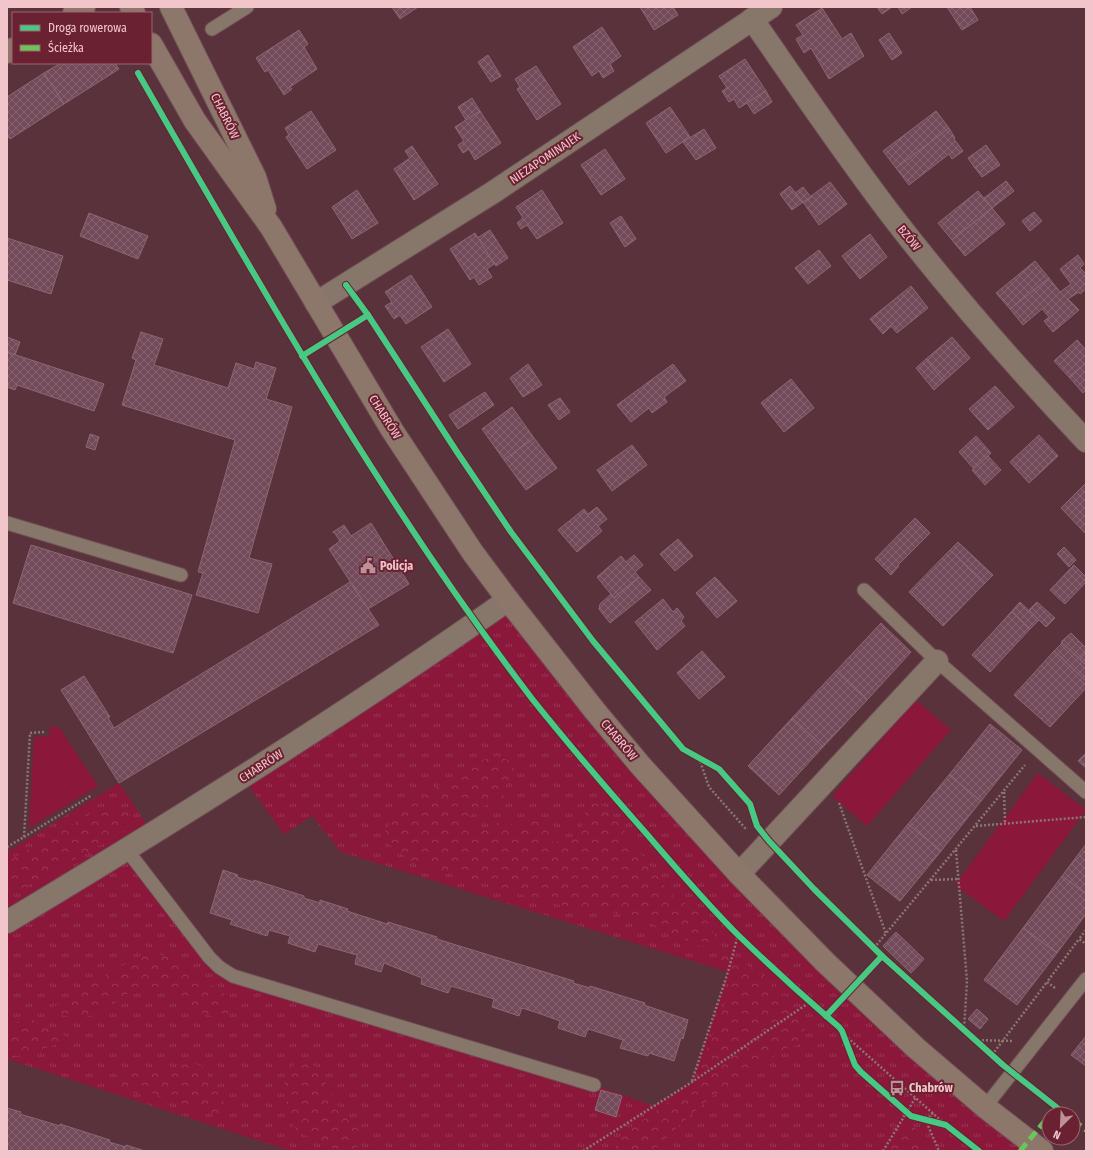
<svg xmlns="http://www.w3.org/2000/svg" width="1093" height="1158" font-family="'Fira Sans Condensed',sans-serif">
	<defs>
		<pattern id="grass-tufts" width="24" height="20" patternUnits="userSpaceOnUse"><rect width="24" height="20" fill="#8b173b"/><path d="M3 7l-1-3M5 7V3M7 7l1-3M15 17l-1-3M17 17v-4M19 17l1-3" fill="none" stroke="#9c3756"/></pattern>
		<pattern id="forest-crowns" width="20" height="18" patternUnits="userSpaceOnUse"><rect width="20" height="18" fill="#8b173b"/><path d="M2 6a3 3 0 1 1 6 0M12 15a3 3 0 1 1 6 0" fill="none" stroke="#9c3756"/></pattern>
		<pattern id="building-cross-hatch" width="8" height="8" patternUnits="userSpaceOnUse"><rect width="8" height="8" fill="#724a5a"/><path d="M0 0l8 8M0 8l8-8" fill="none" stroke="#876370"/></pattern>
	</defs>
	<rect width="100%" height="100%" fill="#59323b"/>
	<path fill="url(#grass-tufts)" d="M508 600 697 829 1042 1151H291L7 1059V852L119 783 153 834 128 849 219 968 594 1085 654 1106 692 1082 728 972 341 852 312 816 284 834 243 778Z"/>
	<g fill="url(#forest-crowns)">
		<path d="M497 756 510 761 514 765 513 775 505 786 503 798 496 802 481 807 465 820 466 826 476 831 502 821C508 823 515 827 521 826 529 825 539 817 547 822L549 834 548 842 567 841 577 836 583 824 586 808 594 803 606 807 672 895 704 916 717 940 710 946 701 947 644 920 622 913 581 910 540 900 480 882 419 865 398 852 388 843 385 830 403 806 483 760Z"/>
		<path d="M102 807H123L128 813 130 824 123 832 7 897V862Z"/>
		<path d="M158 954 175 959 190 976 216 987 225 994 231 1007 227 1016 221 1019 201 1013 177 1000 165 991 154 987 131 991 116 1002 94 1015 79 1018 55 1014 52 1011 53 1007 137 957Z"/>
		<path d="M719 954 728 955 756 970 766 977 787 998 801 1019 805 1031V1036L798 1045 787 1048 713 1096 683 1122 653 1151H616V1139L663 1106 682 1092 692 1082 715 1029 729 993 731 976 725 969 719 965 717 960Z"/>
		<path d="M29 1018 73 1040 7 1059V1025Z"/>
		<path d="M303 1059 318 1068 336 1103 350 1117 361 1135 358 1146C353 1148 348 1151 343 1151 334 1151 299 1134 294 1127 290 1119 282 1086 285 1079 289 1069 294 1064 303 1059Z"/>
		<path d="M189 1062 202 1066 219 1093 229 1113 221 1116 204 1112 146 1091C134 1096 123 1090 116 1080L119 1073 137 1069 162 1073Z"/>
		<path d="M904 1121C920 1129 921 1133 923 1151H888C891 1137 888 1127 904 1121Z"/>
	</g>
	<g fill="#8b173b">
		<path d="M916 700 951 730 867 826 832 796Z"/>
		<path d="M49 727H59L98 786 29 828 34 737 50 736Z"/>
		<path d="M1038 773 1086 810 1004 921 955 885Z"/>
	</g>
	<g fill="url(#building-cross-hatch)" stroke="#896974">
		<path d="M392 7H418L400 19Z"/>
		<path d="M640 7H673L678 15 654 30Z"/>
		<path d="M877 7H892L882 14Z"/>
		<path d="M898 7H912L902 14Z"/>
		<path d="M947 7H970L978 20 962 30Z"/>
		<path d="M822 8 842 39 851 33 864 56 829 79 811 48 804 53 796 39 803 35 796 25Z"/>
		<path d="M602 27 621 56 610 64 614 71 603 78 599 71 592 76 573 47Z"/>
		<path d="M299 30 308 44 304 47 317 69 290 87 292 89 284 95 268 70 265 72 256 58Z"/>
		<path d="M889 33 902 53 892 60 879 40Z"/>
		<path d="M488 55 501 76 491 82 478 62Z"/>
		<path d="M745 59 766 91 739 108 734 99 729 102 722 91 727 88 719 76Z"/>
		<path d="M61 63H115L119 69 64 104 44 73Z"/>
		<path d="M536 66 561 104 537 120 517 89 520 87 515 79Z"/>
		<path d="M44 73 64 104 10 139 7 135V97Z"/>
		<path d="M766 91 772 102 754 114 747 103Z"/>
		<path d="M472 98 480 111 466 120 458 107Z"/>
		<path d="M670 107 690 137 666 153 646 123Z"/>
		<path d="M311 111 336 150 307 169 286 137 289 135 285 128Z"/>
		<path d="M480 111 501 143 475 160 469 149 463 153 458 145 464 141 455 127Z"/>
		<path d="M936 111 949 128 896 168 883 151Z"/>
		<path d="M949 128 955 138 954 139 963 151 952 159 949 154 909 185 896 168Z"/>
		<path d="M704 129 716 148 696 160 683 142Z"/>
		<path d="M986 145 993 155 975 168 968 158Z"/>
		<path d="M412 146 438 184 414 200 394 169 410 158 405 151Z"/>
		<path d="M605 149 625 179 601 195 581 165Z"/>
		<path d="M993 155 1000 165 982 177 975 168Z"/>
		<path d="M1006 181 1014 191 992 208 984 198Z"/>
		<path d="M830 182 847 204 819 225 803 202Z"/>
		<path d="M790 186 803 202 792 210 780 194Z"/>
		<path d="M803 187 811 197 803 202 795 193Z"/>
		<path d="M357 190 378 223 352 239 332 207Z"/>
		<path d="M542 190 563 223 537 239 527 225 521 229 517 223 523 218 516 207Z"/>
		<path d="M978 191 992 208 952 240 938 223Z"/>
		<path d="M992 208 1005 224 965 256 952 240Z"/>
		<path d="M1034 212 1042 221 1030 231 1022 221Z"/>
		<path d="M89 213 148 236 138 259 80 236Z"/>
		<path d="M621 216 636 239 625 247 610 223Z"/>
		<path d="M490 230 508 258 496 266 477 238Z"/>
		<path d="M475 233 494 264 487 269 492 277 479 285 474 277 470 280 450 249Z"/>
		<path d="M870 234 887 257 860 279 842 256Z"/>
		<path d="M7 238 63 256 51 294 7 280Z"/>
		<path d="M819 250 831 266 808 284 795 268Z"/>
		<path d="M1078 255 1084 264 1080 268 1086 274V289L1080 294 1079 292 1068 299 1079 310 1053 332 1044 321 1049 317 1042 309 1023 325 1010 309 1049 278 1060 292 1071 284 1060 269Z"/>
		<path d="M1035 261 1049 278 1010 309 996 293Z"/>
		<path d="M411 275 432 307 406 324 400 315 394 319 385 306 392 302 385 292Z"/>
		<path d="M911 286 928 308 897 333 891 326 883 334 870 319Z"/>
		<path d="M448 329 471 364 444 382 421 347Z"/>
		<path d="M141 332 163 339 154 365 228 388 236 363 254 369 256 362 276 368 266 399 292 407 249 558 272 564 258 613 196 595 203 573 198 572 235 440 122 405 136 360 132 358Z"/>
		<path d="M7 337 20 342 15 355 7 352Z"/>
		<path d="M952 337 970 358 944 381 926 359Z"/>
		<path d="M1077 340 1086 350V363L1069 377 1054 361Z"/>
		<path d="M7 352 104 384 94 411 17 385 15 390 7 387Z"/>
		<path d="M926 359 944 381 934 390 916 368Z"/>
		<path d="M1086 363V390L1083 393 1069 377Z"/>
		<path d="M528 364 542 385 523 397 510 378Z"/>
		<path d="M673 364 686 381 664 397 667 402 652 413 649 408 631 422 617 405Z"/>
		<path d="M791 379 814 408 784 432 761 403Z"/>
		<path d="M995 386 1014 407 988 430 969 409Z"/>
		<path d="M485 392 494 405 458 429 449 415Z"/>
		<path d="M560 398 570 412 559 420 548 405Z"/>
		<path d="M512 407 534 438 504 460 482 429Z"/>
		<path d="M90 434 99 437 95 450 86 447Z"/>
		<path d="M1039 435 1058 456 1029 483 1010 462Z"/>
		<path d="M976 436 991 453 974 469 959 452Z"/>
		<path d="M534 438 557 468 526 490 504 460Z"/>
		<path d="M632 445 647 465 612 491 597 470Z"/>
		<path d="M988 456 1001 470 985 485 972 470Z"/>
		<path d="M1085 484 1086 485V534L1061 508Z"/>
		<path d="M597 507 607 519 598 526 602 531 577 552 558 530 584 509 588 514Z"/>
		<path d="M915 518 930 533 898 565 899 566 891 575 875 559Z"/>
		<path d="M371 523 409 584 368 609 329 549 340 541 334 532 333 533V532L344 525 351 536Z"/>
		<path d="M678 539 693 556 675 571 660 554Z"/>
		<path d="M958 542 993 575 985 583 950 550Z"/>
		<path d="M31 545 192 595 173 653 13 603Z"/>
		<path d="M1064 547 1076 560 1069 567 1057 554Z"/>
		<path d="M950 550 985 583 943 626 909 592Z"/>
		<path d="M634 555 643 565 635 572 639 577 614 598 597 577 621 556 626 562Z"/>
		<path d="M1074 565 1086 577V582L1065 604 1050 590Z"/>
		<path d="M639 577 651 590 610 623 599 609 600 604 611 594 614 598Z"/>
		<path d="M715 577 737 601 717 618 696 593Z"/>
		<path d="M350 582 379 625 119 783 61 690 84 676 110 717 108 718 114 728Z"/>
		<path d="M663 599 673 612 677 608 684 617 681 621 685 626 657 650 635 622Z"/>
		<path d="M1020 602 1039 620 1030 629 1012 611Z"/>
		<path d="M1037 602 1055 618 1046 627 1029 610Z"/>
		<path d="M1012 611 1030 629 990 672 972 655Z"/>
		<path d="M881 623 911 652 867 700 836 671Z"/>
		<path d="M1071 633 1086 648V652L1080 659 1061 642Z"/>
		<path d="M1062 643 1086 665V681L1054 651Z"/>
		<path d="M702 651 725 677 699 699 677 673Z"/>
		<path d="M1054 651 1086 681V688L1050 727 1014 695Z"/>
		<path d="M1086 652V665L1080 659Z"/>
		<path d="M836 671 867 700 823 747 792 718Z"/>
		<path d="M792 718 823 747 779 795 748 766Z"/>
		<path d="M990 724 1022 750 981 801 949 775Z"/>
		<path d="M1086 753V768L1078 761Z"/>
		<path d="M949 775 981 801 941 851 908 824Z"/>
		<path d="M908 824 941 851 900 901 867 875Z"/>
		<path d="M1086 844V894L1062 876Z"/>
		<path d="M223 870 238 875 237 877 254 882V880L304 896V898L320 903V900L348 909 347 911 387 924 388 922 437 937V939L453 944 574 981 573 983 590 988V986L645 1003 644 1005 688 1020 683 1039 681 1038 674 1061 649 1053 648 1056 620 1048 623 1040 588 1029 585 1037 558 1028 560 1021 538 1013 522 1008 519 1016 492 1007 494 999 451 986 448 993 421 984 422 978 384 963 381 972 355 964 357 955 318 944 315 952 288 943 290 936 269 930 267 936 230 924 232 920 210 913Z"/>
		<path d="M1062 876 1086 894V914L1057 953 1023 928Z"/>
		<path d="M1023 928 1057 953 1017 1005 984 980Z"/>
		<path d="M896 932 924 959 911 973 883 946Z"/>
		<path d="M977 1009 988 1019 980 1029 968 1019Z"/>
		<path d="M1086 1036V1066L1071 1055Z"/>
		<path d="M601 1090 622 1096 616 1117 595 1110Z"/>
		<path d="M7 1108 21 1112 20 1114 60 1126V1124L110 1140 109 1142 126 1147V1145L145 1151H7Z"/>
	</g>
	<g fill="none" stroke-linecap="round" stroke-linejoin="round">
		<defs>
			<g id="lane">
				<path d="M212 29 247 7"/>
				<path d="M7 523 181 575"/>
				<path d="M864 590 937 661 1086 792"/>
				<path d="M127 850 209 957 219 967 233 976 594 1085"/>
				<path d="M985 1107 1086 979"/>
			</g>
			<g id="street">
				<path d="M752 19C798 85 843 152 892 216 953 295 1018 369 1086 441"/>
				<path d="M316 303 492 193 771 7"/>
				<path d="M739 874 937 661"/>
				<path d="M7 922C177 820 346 714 508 600"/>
			</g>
			<g id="secondary">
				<path d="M131 7 134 13"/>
				<path d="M171 7 255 177 265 209"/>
				<path d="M74 13 84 7"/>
				<path d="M151 44 195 121 271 227 392 430 473 553 508 600 595 711 641 766 739 874 826 963 916 1048 985 1107 1042 1151"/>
				<path d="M7 52 13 49"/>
			</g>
		</defs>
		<use href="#lane" stroke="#715056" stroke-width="15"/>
		<use href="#street" stroke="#715056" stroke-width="24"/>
		<use href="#secondary" stroke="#715056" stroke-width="24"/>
		<g stroke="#8a7772" stroke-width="2.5" stroke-dasharray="2 2" stroke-linecap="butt">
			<path d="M699 758 709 787 745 828H748"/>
			<path d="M1004 792 1005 823"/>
			<path d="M839 803 886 934"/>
			<path d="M976 826 1086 817"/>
			<path d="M24 837 92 795"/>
			<path d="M7 847 24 837 30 733 45 732"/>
			<path d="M956 850 967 981 964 1030"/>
			<path d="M931 880 958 879"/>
			<path d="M1086 930 1079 939 1086 944"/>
			<path d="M874 948 1025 765"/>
			<path d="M1055 988 1047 982 1079 939"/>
			<path d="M844 1036 848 1038 946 1125"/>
			<path d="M974 1040 1013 1041"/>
			<path d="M992 1055 1047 982"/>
			<path d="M692 1081 728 972 738 935"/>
			<path d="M933 1113 926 1121 939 1151"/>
			<path d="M583 1151 692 1082 810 1002"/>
			<path d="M883 1151 916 1097"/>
		</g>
		<use href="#lane" stroke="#87776b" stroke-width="13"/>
		<use href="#street" stroke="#87776b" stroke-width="22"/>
		<use href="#secondary" stroke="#8d776b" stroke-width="22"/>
		<g stroke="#6ac65a" stroke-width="5" stroke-dasharray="10 5" stroke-linecap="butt">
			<path d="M1073 1120 1086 1130"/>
			<path d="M1020 1151 1049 1116"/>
		</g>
		<defs>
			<g id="cycleway">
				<path d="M138 73C261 287 382 503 533 700 569 745 607 789 645 832 675 867 705 902 737 934 770 966 804 997 839 1027L842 1031 855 1065 861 1072 911 1116 946 1125 979 1151"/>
				<path d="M346 285 368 315 457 452 511 532 593 641 683 749 719 769 750 804 757 826 769 841 814 889 882 956 1003 1065 1065 1114"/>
				<path d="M302 356 368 315"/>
				<path d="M826 1016 882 956"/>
			</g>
		</defs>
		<use href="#cycleway" stroke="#6a2132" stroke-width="8"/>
		<use href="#cycleway" stroke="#46c982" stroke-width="6"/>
	</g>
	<defs>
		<symbol id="civic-bare" viewBox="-9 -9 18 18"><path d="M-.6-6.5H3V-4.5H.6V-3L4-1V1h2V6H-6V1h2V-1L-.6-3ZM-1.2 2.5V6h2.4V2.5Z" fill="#bc9298" stroke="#6a2132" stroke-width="2.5" paint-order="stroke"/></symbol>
		<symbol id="bus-bare" viewBox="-9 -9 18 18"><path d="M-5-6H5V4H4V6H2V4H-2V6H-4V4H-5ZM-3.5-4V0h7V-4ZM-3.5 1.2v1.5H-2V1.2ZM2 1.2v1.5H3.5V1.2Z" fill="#bc9298" stroke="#6a2132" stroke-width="2.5" paint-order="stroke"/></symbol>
	</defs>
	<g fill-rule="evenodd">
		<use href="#civic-bare" x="357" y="555" width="22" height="22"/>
		<use href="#bus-bare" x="886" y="1077" width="22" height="22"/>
	</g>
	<g text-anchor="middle" stroke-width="4" stroke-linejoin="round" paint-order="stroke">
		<g font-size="12" fill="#f2c5ca" stroke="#6a2132">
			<text transform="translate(225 116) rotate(64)" y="4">CHABRÓW</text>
			<text transform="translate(545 158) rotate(-34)" y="4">NIEZAPOMINAJEK</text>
			<text transform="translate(909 238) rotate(51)" y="4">BZÓW</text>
			<text transform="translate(385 417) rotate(58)" y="4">CHABRÓW</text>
			<text transform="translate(619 740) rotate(50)" y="4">CHABRÓW</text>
			<text transform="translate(261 766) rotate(-33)" y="4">CHABRÓW</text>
		</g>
		<g font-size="12" font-weight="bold" fill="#f2c5ca" stroke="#6a2132" text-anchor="start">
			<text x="380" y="570">Policja</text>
			<text x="909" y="1092">Chabrów</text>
		</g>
	</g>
	<rect width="1093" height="1158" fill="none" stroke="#f2c5ca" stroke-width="16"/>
	<rect x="12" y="12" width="140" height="52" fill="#6a2132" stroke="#a0636f"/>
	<rect x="20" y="25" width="20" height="6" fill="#46c982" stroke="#a0636f"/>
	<text x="48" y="32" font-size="12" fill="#f2c5ca">Droga rowerowa</text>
	<rect x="20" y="45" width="20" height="6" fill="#6ac65a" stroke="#a0636f"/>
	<text x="48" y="52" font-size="12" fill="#f2c5ca">Ścieżka</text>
	<g transform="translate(1061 1126) rotate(204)"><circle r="19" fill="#6a2132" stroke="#a0636f"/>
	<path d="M0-3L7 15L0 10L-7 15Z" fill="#bc9298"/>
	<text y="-6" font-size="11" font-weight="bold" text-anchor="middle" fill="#f2c5ca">N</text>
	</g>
</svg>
